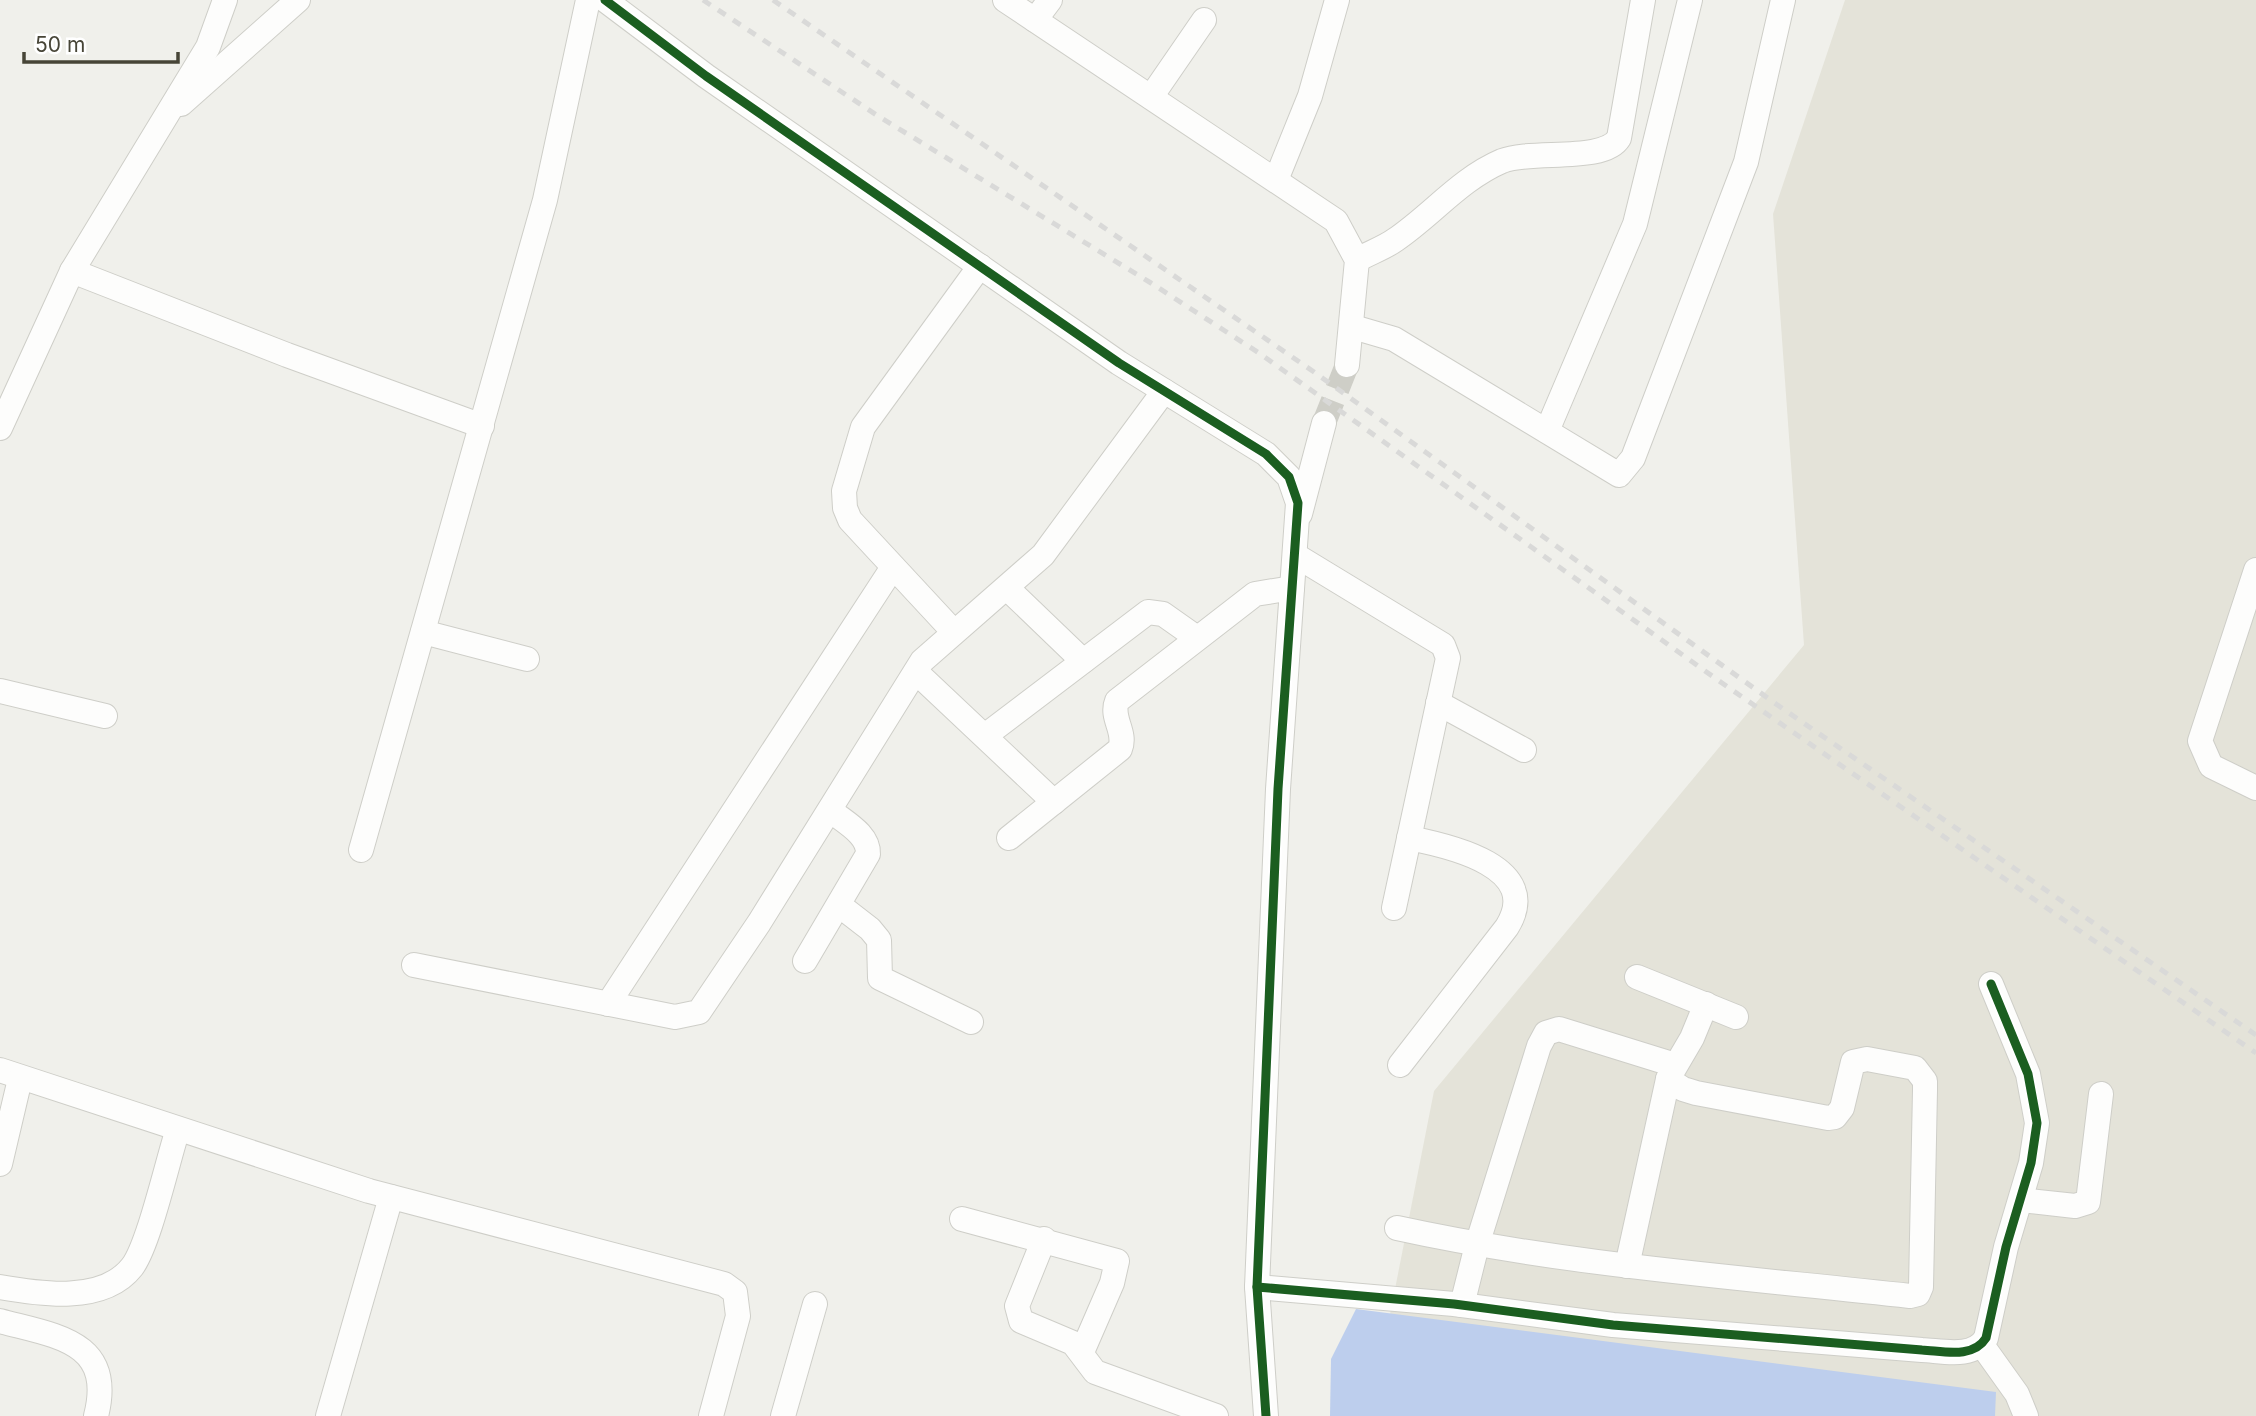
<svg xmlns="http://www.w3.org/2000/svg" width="2256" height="1416" font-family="Inter,sans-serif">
	<rect width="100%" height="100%" fill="#f0f0eb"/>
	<path fill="#e4e3d9" d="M1845 0H2256V1416H1370L1434 1091 1804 645 1773 214Z"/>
	<path fill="#bdceed" d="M1356 1309 1996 1392 1995 1416H1330L1331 1359Z"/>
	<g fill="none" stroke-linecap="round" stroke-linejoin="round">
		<path stroke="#cecec7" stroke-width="24" stroke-dasharray="24 12" stroke-linecap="butt" d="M1324 423 1347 365"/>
		<defs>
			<g id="minor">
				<path d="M605 0 706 76 1119 363 1266 454 1289 477 1298 503 1278 789 1257 1287 1266 1416"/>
				<path d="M1005 0 1336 221 1357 260 1347 365"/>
				<path d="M1035 20 1050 0"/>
				<path d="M1151 97 1204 20"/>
				<path d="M181 104 298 0"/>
				<path d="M1276 180 1310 96 1337 0"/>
				<path d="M1357 260C1369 253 1384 248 1395 240 1432 215 1460 179 1502 161 1532 149 1604 163 1619 138L1643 0"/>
				<path d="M72 271 287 355 482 426"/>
				<path d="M1353 327 1394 339 1619 475 1633 458 1746 162 1783 0"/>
				<path d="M0 428 72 271 208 47 225 0"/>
				<path d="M1547 431 1635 224 1690 0"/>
				<path d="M1300 514 1324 423"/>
				<path d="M1295 555 1443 645 1448 658 1394 908"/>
				<path d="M2256 570 2200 741 2211 766 2256 788"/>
				<path d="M1008 589 1083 661"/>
				<path d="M953 631 850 520 845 508 844 491 863 427 980 266"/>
				<path d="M423 632 527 659"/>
				<path d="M916 672 1054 802"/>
				<path d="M0 691 105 716"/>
				<path d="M1438 703 1524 750"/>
				<path d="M986 735 1148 612 1163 614 1197 638"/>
				<path d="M1009 838 1120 749C1127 732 1110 718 1117 701L1255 594 1292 588"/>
				<path d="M361 850 545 200 588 0"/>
				<path d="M839 905 870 929 879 940 880 978 971 1022"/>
				<path d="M805 961 868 854C869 834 844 822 830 810"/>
				<path d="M414 965 675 1017 699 1012 759 923 922 661 1043 555 1164 391"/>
				<path d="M1637 977 1736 1017"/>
				<path d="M608 1004 893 567"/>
				<path d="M1400 1065 1507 927C1544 867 1450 846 1409 838"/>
				<path d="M0 1070 369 1191 724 1284 735 1292 738 1316 711 1416"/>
				<path d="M0 1164 20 1079"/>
				<path d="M2021 1200 2075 1206 2088 1202 2101 1094"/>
				<path d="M962 1219 1117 1261 1112 1283 1082 1352"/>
				<path d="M1397 1228C1566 1265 1738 1277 1910 1296L1918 1294 1921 1287 1925 1090V1081L1915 1068 1867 1059 1853 1062 1842 1108 1835 1117 1828 1118 1696 1093 1683 1089 1668 1079"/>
				<path d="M1044 1239 1017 1306 1021 1321 1073 1343 1095 1372 1216 1416"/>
				<path d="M1627 1266 1668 1079 1692 1038 1706 1004"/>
				<path d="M0 1287C40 1294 103 1304 132 1267 149 1245 168 1159 178 1129"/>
				<path d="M1257 1287 1454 1304 1613 1325 1922 1350C1943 1351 1973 1359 1986 1338L2006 1247 2031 1163 2037 1123 2028 1074 1991 984"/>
				<path d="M1462 1305 1477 1245 1539 1046 1546 1033 1559 1029 1675 1065"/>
				<path d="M0 1321C56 1336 115 1341 96 1416"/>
				<path d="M1982 1345 2017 1394 2026 1416"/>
				<path d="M328 1416 391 1197"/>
				<path d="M783 1416 815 1304"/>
			</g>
		</defs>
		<use href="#minor" stroke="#cecec8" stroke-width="26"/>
		<use href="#minor" stroke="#fdfdfc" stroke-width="24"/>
		<g stroke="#d9d9d8" stroke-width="5" stroke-dasharray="9 9" stroke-linecap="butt">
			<path d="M703 0 878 116 1151 283 1259 353 1722 683 2256 1053"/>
			<path d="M773 0 1314 372 1776 704 2256 1035"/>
		</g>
		<defs>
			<g id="cycleway">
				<path d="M605 0 706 76 1119 363 1266 454 1289 477 1298 503 1278 789 1257 1287 1266 1416"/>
				<path d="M1257 1287 1454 1304 1613 1325 1922 1350C1943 1351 1973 1359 1986 1338L2006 1247 2031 1163 2037 1123 2028 1074 1991 984"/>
			</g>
		</defs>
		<use href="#cycleway" stroke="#fff" stroke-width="13"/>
		<use href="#cycleway" stroke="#1b5e20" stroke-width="9"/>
	</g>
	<path d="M24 52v10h154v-10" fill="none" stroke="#474537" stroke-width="3.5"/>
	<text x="35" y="52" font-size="21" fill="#474537" stroke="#ffffff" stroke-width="5" paint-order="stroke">50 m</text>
</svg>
